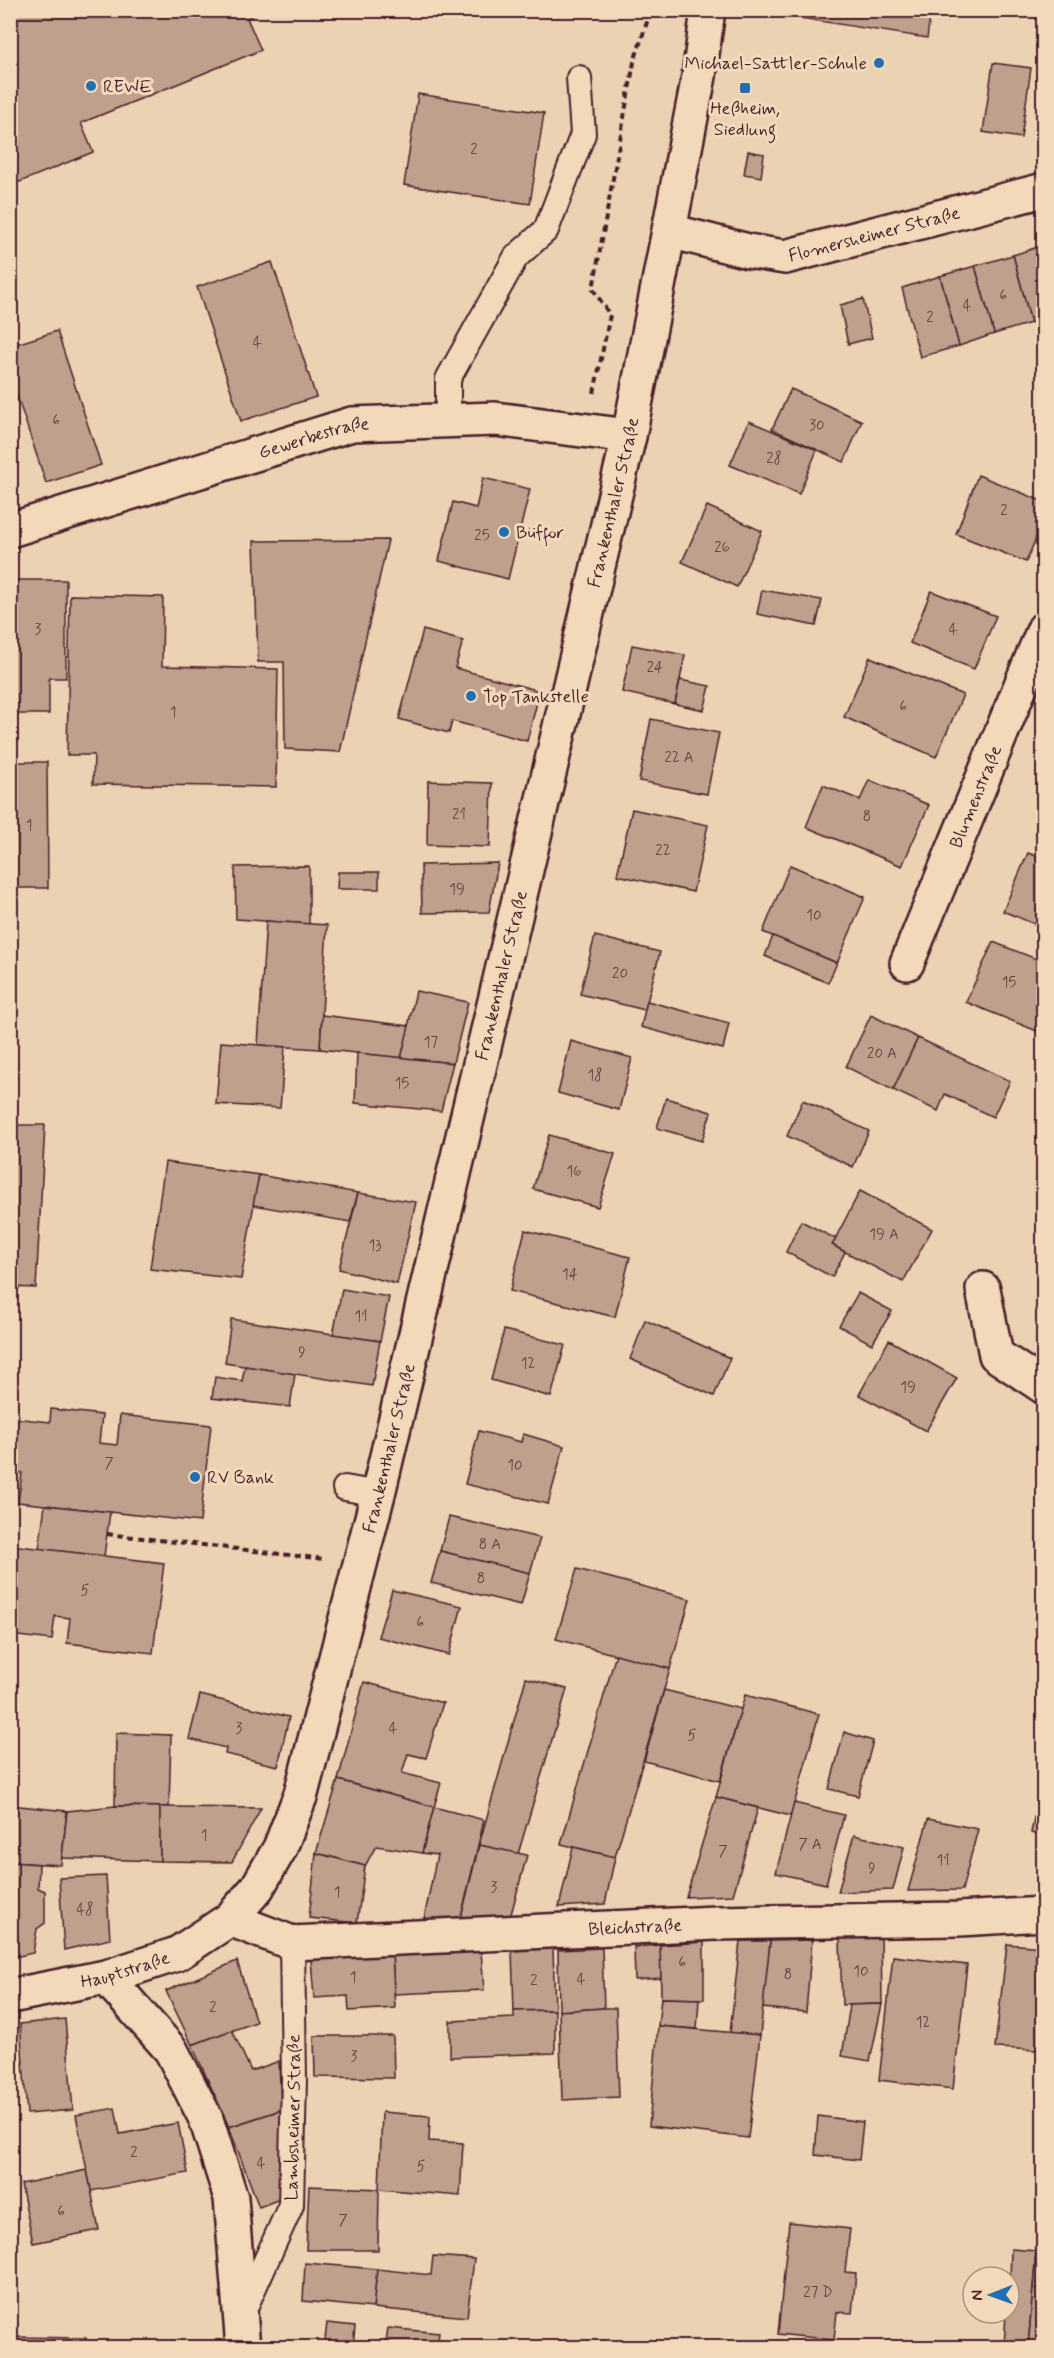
<svg xmlns="http://www.w3.org/2000/svg" width="1054" height="2358" font-family="Mynerve,sans-serif">
	<rect width="100%" height="100%" fill="#ead2b3"/>
	<filter id="ink" filterUnits="userSpaceOnUse"><feTurbulence type="fractalNoise" baseFrequency=".0167" numOctaves="2"/><feDisplacementMap in="SourceGraphic" scale="12" xChannelSelector="R" yChannelSelector="G"/><feConvolveMatrix kernelMatrix="1 2 1 2 8 2 1 2 1" color-interpolation-filters="sRGB"/></filter>
	<g filter="url(#ink)">
		<g fill="#bea08d" stroke="#4a1f2b" stroke-width="1.5">
			<path d="M10 10H264L247 18 261 50 81 123 93 152 10 186Z"/>
			<path d="M782 10H931L927 38 781 15Z"/>
			<path d="M993 63 1031 68 1021 138 983 132Z"/>
			<path d="M418 94 544 113 530 204 404 185Z"/>
			<path d="M748 151 764 154 761 177 744 174Z"/>
			<path d="M1044 245V320L1031 323 1013 255Z"/>
			<path d="M1013 255 1031 323 994 334 975 266Z"/>
			<path d="M272 262 316 397 241 421 197 287Z"/>
			<path d="M975 266 994 334 959 346 940 276Z"/>
			<path d="M940 276 959 346 920 357 902 288Z"/>
			<path d="M863 299 872 338 848 344 840 305Z"/>
			<path d="M57 331 101 465 46 483 10 375V346Z"/>
			<path d="M791 389 862 421 844 462 772 429Z"/>
			<path d="M749 421 817 450 799 494 730 465Z"/>
			<path d="M978 475 1044 502V519L1026 562 956 534Z"/>
			<path d="M483 478 530 489 508 579 439 561 453 502 476 508Z"/>
			<path d="M707 506 762 531 737 587 682 562Z"/>
			<path d="M388 540 340 752 285 749 284 662H258L254 541Z"/>
			<path d="M10 580H66V678H49V714H10Z"/>
			<path d="M762 590 822 600 816 626 757 614Z"/>
			<path d="M931 591 996 616 974 669 910 643Z"/>
			<path d="M70 595 163 597 162 666 278 669 276 787 93 784 94 755H67Z"/>
			<path d="M423 630 463 641 455 668 540 691 527 741 452 721 449 733 399 719Z"/>
			<path d="M632 645 685 655 675 704 622 692Z"/>
			<path d="M870 657 963 695 936 757 844 717Z"/>
			<path d="M680 680 710 686 704 710 675 704Z"/>
			<path d="M651 719 719 733 707 794 639 781Z"/>
			<path d="M10 762H47L48 888H10Z"/>
			<path d="M869 780 929 805 902 866 806 827 823 785 860 800Z"/>
			<path d="M428 781 492 783 490 847 427 845Z"/>
			<path d="M632 809 708 825 693 892 617 875Z"/>
			<path d="M1028 853 1044 859V928L1003 911Z"/>
			<path d="M498 863 489 912 422 913 421 865Z"/>
			<path d="M790 865 865 897 837 963 763 932Z"/>
			<path d="M309 866V924L236 919 235 867Z"/>
			<path d="M338 872H379V889H337Z"/>
			<path d="M266 921 327 925 320 1049 258 1045Z"/>
			<path d="M595 936 660 952 645 1010 580 994Z"/>
			<path d="M773 936 837 963 828 983 765 956Z"/>
			<path d="M993 942 1044 962V1034L966 1002Z"/>
			<path d="M416 991 468 1002 453 1063 401 1058Z"/>
			<path d="M647 1001 729 1023 723 1049 641 1027Z"/>
			<path d="M322 1015 409 1026 401 1058 320 1049Z"/>
			<path d="M871 1015 918 1038 893 1090 846 1067Z"/>
			<path d="M918 1038 1010 1081 993 1117 945 1094 938 1111 893 1090Z"/>
			<path d="M571 1041 632 1058 619 1110 558 1093Z"/>
			<path d="M221 1042 285 1047 280 1108 216 1104Z"/>
			<path d="M357 1053 453 1063 441 1111 355 1103Z"/>
			<path d="M666 1098 711 1112 702 1141 657 1128Z"/>
			<path d="M803 1100 869 1131 853 1167 787 1136Z"/>
			<path d="M10 1125H45L36 1288 10 1287Z"/>
			<path d="M549 1135 615 1154 598 1207 533 1189Z"/>
			<path d="M165 1162 259 1175 241 1279 150 1269Z"/>
			<path d="M259 1175 358 1193 350 1222 253 1205Z"/>
			<path d="M860 1191 932 1229 903 1282 832 1245Z"/>
			<path d="M358 1193 416 1202 397 1284 339 1269Z"/>
			<path d="M801 1221 836 1239 832 1245 845 1252 832 1277 786 1252Z"/>
			<path d="M525 1230 630 1257 615 1317 510 1291Z"/>
			<path d="M342 1289 389 1297 380 1341 333 1335Z"/>
			<path d="M858 1293 892 1311 872 1344 839 1326Z"/>
			<path d="M231 1319 380 1341 372 1386 225 1363Z"/>
			<path d="M645 1320 730 1358 714 1396 630 1359Z"/>
			<path d="M504 1330 565 1345 551 1397 491 1380Z"/>
			<path d="M889 1340 957 1378 926 1431 859 1395Z"/>
			<path d="M245 1366 295 1374 290 1407 212 1398 215 1377 242 1381Z"/>
			<path d="M51 1409 102 1415 99 1443 117 1445 120 1415 211 1425 200 1522 18 1502 22 1473 10 1472 14 1418 50 1422Z"/>
			<path d="M479 1431 521 1442 523 1434 564 1446 548 1504 465 1484Z"/>
			<path d="M45 1505 110 1512 104 1556 39 1549Z"/>
			<path d="M449 1517 540 1538 530 1573 440 1551Z"/>
			<path d="M10 1545 164 1563 153 1653 67 1643 70 1618 55 1616 52 1640 10 1635Z"/>
			<path d="M440 1551 530 1573 521 1605 431 1583Z"/>
			<path d="M577 1569 690 1599 670 1669 556 1639Z"/>
			<path d="M392 1590 462 1606 449 1655 378 1637Z"/>
			<path d="M616 1654 670 1669 615 1857 561 1844Z"/>
			<path d="M526 1678 567 1689 518 1854 479 1845Z"/>
			<path d="M364 1682 443 1703 426 1758 408 1754 402 1773 441 1783 434 1807 338 1780Z"/>
			<path d="M664 1690 741 1709 720 1781 644 1761Z"/>
			<path d="M200 1695 289 1717 278 1766 225 1754 226 1748 189 1739Z"/>
			<path d="M745 1695 819 1714 791 1816 716 1797Z"/>
			<path d="M844 1732 873 1741 858 1796 829 1789Z"/>
			<path d="M116 1733 171 1735 169 1807 115 1806Z"/>
			<path d="M1043 1774H1044V1836L1031 1833Z"/>
			<path d="M338 1780 434 1807 422 1853 376 1846 365 1866 316 1853Z"/>
			<path d="M716 1797 758 1808 733 1895 686 1897Z"/>
			<path d="M794 1803 844 1815 826 1884 776 1873Z"/>
			<path d="M10 1805 67 1811 61 1865 10 1862Z"/>
			<path d="M115 1806 160 1807V1861L62 1858 67 1811Z"/>
			<path d="M160 1807H169L261 1808 232 1862 160 1861Z"/>
			<path d="M434 1807 484 1820 460 1922 423 1924 437 1855 422 1853Z"/>
			<path d="M928 1819 978 1829 962 1890 908 1891Z"/>
			<path d="M854 1835 904 1847 893 1890 838 1892Z"/>
			<path d="M479 1845 527 1855 510 1918 460 1922Z"/>
			<path d="M573 1847 615 1857 605 1904 559 1907Z"/>
			<path d="M316 1853 365 1866 357 1923 309 1918Z"/>
			<path d="M10 1862 39 1864 38 1888 45 1891V1923L37 1929 33 1953 10 1958Z"/>
			<path d="M106 1876 110 1939 64 1950 59 1878Z"/>
			<path d="M881 1936 882 2004 842 2005 840 1938Z"/>
			<path d="M812 1940 806 2012 762 2008 770 1941Z"/>
			<path d="M740 1941H770L760 2035 730 2033Z"/>
			<path d="M704 1942V1999L661 1998 660 1945Z"/>
			<path d="M1007 1944 1044 1947V2006L1039 2050 995 2048Z"/>
			<path d="M660 1945 661 1978 635 1980 634 1947Z"/>
			<path d="M553 1948 555 2010 514 2011 512 1951Z"/>
			<path d="M602 1948 604 2008 559 2011 558 1950Z"/>
			<path d="M481 1951 484 1990 394 1994 392 1954Z"/>
			<path d="M392 1954 395 2008 349 2011 348 1996 314 1998 311 1959Z"/>
			<path d="M893 1956 967 1965 953 2089 879 2080Z"/>
			<path d="M237 1961 256 2022 192 2045 166 1991Z"/>
			<path d="M661 1998 699 1999 697 2029 658 2026Z"/>
			<path d="M882 2004 870 2061 842 2056 850 2005Z"/>
			<path d="M604 2008H616L619 2097 562 2100 559 2011Z"/>
			<path d="M555 2010V2053L450 2057V2021L514 2018V2011Z"/>
			<path d="M65 2019 73 2110 27 2114 20 2024Z"/>
			<path d="M658 2026 760 2035 748 2138 649 2126Z"/>
			<path d="M232 2030 251 2071 279 2061 281 2110 229 2127 192 2045Z"/>
			<path d="M314 2036H393L394 2078 315 2077Z"/>
			<path d="M115 2108 120 2134 178 2123 188 2173 91 2191 76 2115Z"/>
			<path d="M281 2110 280 2199 259 2207 229 2127Z"/>
			<path d="M382 2112 430 2116 429 2141 463 2143 460 2196 379 2189Z"/>
			<path d="M818 2116 863 2122 859 2160 815 2155Z"/>
			<path d="M87 2170 99 2230 33 2243 21 2184Z"/>
			<path d="M309 2186 379 2189 378 2250H306Z"/>
			<path d="M10 2207 17 2257 10 2258Z"/>
			<path d="M789 2222 850 2229 845 2272 856 2273 852 2313 837 2312 834 2340 778 2334Z"/>
			<path d="M1011 2249 1036 2251 1028 2348H1004L1006 2313H1009Z"/>
			<path d="M1036 2251 1044 2252V2290L1033 2289Z"/>
			<path d="M433 2256 474 2259 467 2317 373 2308 377 2269 431 2275Z"/>
			<path d="M305 2263 377 2269 373 2308 303 2301Z"/>
			<path d="M1033 2289 1044 2290V2348H1028Z"/>
			<path d="M327 2323 355 2326 353 2348H324Z"/>
			<path d="M388 2328 439 2333 437 2348H385Z"/>
			<path d="M10 2337 86 2338V2348H10Z"/>
		</g>
		<g fill="none" stroke-linecap="round" stroke-linejoin="round">
			<defs>
				<g id="lane">
					<path d="M448 421V379L516 257 546 230 583 134 579 78"/>
					<path d="M345 1488 378 1494"/>
					<path id="s1" d="M242 2314 291 2205 294 2080 292 1943"/>
				</g>
				<g id="street">
					<path id="s2" d="M670 231 748 251 785 257 1044 190"/>
					<path id="s3" d="M10 530 352 424 495 419 629 436"/>
					<path id="s4" d="M907 963 1044 629"/>
					<path d="M983 1289 996 1355 1044 1387"/>
					<path id="s5" d="M230 1919 292 1943 716 1923 959 1919 1044 1914"/>
					<path d="M106 1977 171 2050 206 2119 231 2198 243 2348"/>
					<path id="s6" d="M10 1996 106 1977 177 1954 230 1919 257 1888 280 1848 301 1794 378 1494 629 436 699 76 708 10"/>
				</g>
			</defs>
			<use href="#lane" stroke="#4a1f2b" stroke-width="28"/>
			<use href="#street" stroke="#4a1f2b" stroke-width="38"/>
			<g stroke="#4a1f2b" stroke-width="4" stroke-dasharray="6 4.5" stroke-linecap="butt">
				<path d="M594 393 610 315 593 289 634 62 651 10"/>
				<path d="M107 1534 324 1559"/>
			</g>
			<use href="#lane" stroke="#f1d9b9" stroke-width="24"/>
			<use href="#street" stroke="#f1d9b9" stroke-width="33"/>
		</g>
	</g>
	<g fill="#1f6fb2" stroke="#f1d9b9" stroke-width="2">
		<circle cx="879" cy="63" r="6"/>
		<circle cx="91" cy="86" r="6"/>
		<rect x="739" y="82" width="12" height="12" rx="3"/>
		<circle cx="504" cy="532" r="6"/>
		<circle cx="471" cy="696" r="6"/>
		<circle cx="195" cy="1477" r="6"/>
	</g>
	<g text-anchor="middle" stroke-width="6" stroke-linejoin="round" paint-order="stroke">
		<g font-size="15" fill="#673f44">
			<text x="474" y="154">2</text>
			<text x="1003" y="300">6</text>
			<text x="967" y="310">4</text>
			<text x="930" y="322">2</text>
			<text x="257" y="347">4</text>
			<text x="56" y="425">6</text>
			<text x="817" y="430">30</text>
			<text x="774" y="463">28</text>
			<text x="1004" y="515">2</text>
			<text x="482" y="540">25</text>
			<text x="722" y="552">26</text>
			<text x="38" y="634">3</text>
			<text x="953" y="634">4</text>
			<text x="655" y="672">24</text>
			<text x="903" y="711">6</text>
			<text x="173" y="717">1</text>
			<text x="679" y="762">22 A</text>
			<text x="459" y="819">21</text>
			<text x="867" y="821">8</text>
			<text x="29" y="830">1</text>
			<text x="663" y="855">22</text>
			<text x="457" y="894">19</text>
			<text x="814" y="920">10</text>
			<text x="620" y="978">20</text>
			<text x="1009" y="987">15</text>
			<text x="431" y="1047">17</text>
			<text x="882" y="1058">20 A</text>
			<text x="595" y="1080">18</text>
			<text x="402" y="1088">15</text>
			<text x="574" y="1176">16</text>
			<text x="884" y="1239">19 A</text>
			<text x="375" y="1250">13</text>
			<text x="570" y="1279">14</text>
			<text x="361" y="1321">11</text>
			<text x="302" y="1357">9</text>
			<text x="528" y="1368">12</text>
			<text x="908" y="1392">19</text>
			<text x="109" y="1468">7</text>
			<text x="515" y="1470">10</text>
			<text x="490" y="1549">8 A</text>
			<text x="481" y="1583">8</text>
			<text x="85" y="1595">5</text>
			<text x="420" y="1627">6</text>
			<text x="239" y="1733">3</text>
			<text x="393" y="1733">4</text>
			<text x="692" y="1740">5</text>
			<text x="204" y="1840">1</text>
			<text x="810" y="1849">7 A</text>
			<text x="723" y="1856">7</text>
			<text x="943" y="1865">11</text>
			<text x="872" y="1873">9</text>
			<text x="494" y="1892">3</text>
			<text x="337" y="1897">1</text>
			<text x="85" y="1914">48</text>
			<text x="682" y="1967">6</text>
			<text x="861" y="1976">10</text>
			<text x="788" y="1979">8</text>
			<text x="353" y="1982">1</text>
			<text x="581" y="1984">4</text>
			<text x="534" y="1985">2</text>
			<text x="213" y="2012">2</text>
			<text x="923" y="2027">12</text>
			<text x="354" y="2061">3</text>
			<text x="134" y="2157">2</text>
			<text x="261" y="2168">4</text>
			<text x="421" y="2171">5</text>
			<text x="61" y="2216">6</text>
			<text x="343" y="2225">7</text>
			<text x="818" y="2297">27 D</text>
		</g>
		<g font-size="18" fill="#4a1f2b" stroke="#f1d9b9" text-anchor="start">
			<text x="867" y="69" text-anchor="end">Michael-Sattler-Schule</text>
			<text x="103" y="92">REWE</text>
			<text x="745" y="114" text-anchor="middle">Heßheim,<tspan x="745" dy="21">Siedlung</tspan></text>
			<text x="516" y="538">Büffor</text>
			<text x="483" y="702">Top Tankstelle</text>
			<text x="207" y="1483">RV Bank</text>
		</g>
		<g font-size="18" fill="#4a1f2b" stroke="#f1d9b9">
			<text dy="6" stroke="none"><textPath href="#s2" startOffset="210">Flomersheimer Straße</textPath></text>
			<text dy="6" stroke="none"><textPath href="#s3" startOffset="318">Gewerbestraße</textPath></text>
			<text dy="6" stroke="none"><textPath href="#s6" startOffset="1710">Frankenthaler Straße</textPath></text>
			<text dy="6" stroke="none"><textPath href="#s4" startOffset="180">Blumenstraße</textPath></text>
			<text dy="6" stroke="none"><textPath href="#s6" startOffset="1224">Frankenthaler Straße</textPath></text>
			<text dy="6" stroke="none"><textPath href="#s6" startOffset="738">Frankenthaler Straße</textPath></text>
			<text dy="6" stroke="none"><textPath href="#s5" startOffset="410">Bleichstraße</textPath></text>
			<text dy="6" stroke="none"><textPath href="#s6" startOffset="118">Hauptstraße</textPath></text>
			<text dy="6" stroke="none"><textPath href="#s1" startOffset="207">Lambsheimer Straße</textPath></text>
		</g>
	</g>
	<rect width="1054" height="2358" fill="none" stroke="#f1d9b9" stroke-width="36"/>
	<rect x="18" y="18" width="1018" height="2322" fill="none" stroke="#4a1f2b" stroke-width="2" filter="url(#ink)"/>
	<g transform="translate(991 2295) rotate(269)"><circle r="28" fill="#f1d9b9" stroke="#ae8f80" stroke-width="1.5"/>
	<path d="M0-4.5L10 22L0 15L-10 22Z" fill="#1f6fb2"/>
	<text y="-9" font-size="16" font-weight="bold" text-anchor="middle" fill="#4a1f2b">N</text>
	</g>
</svg>
